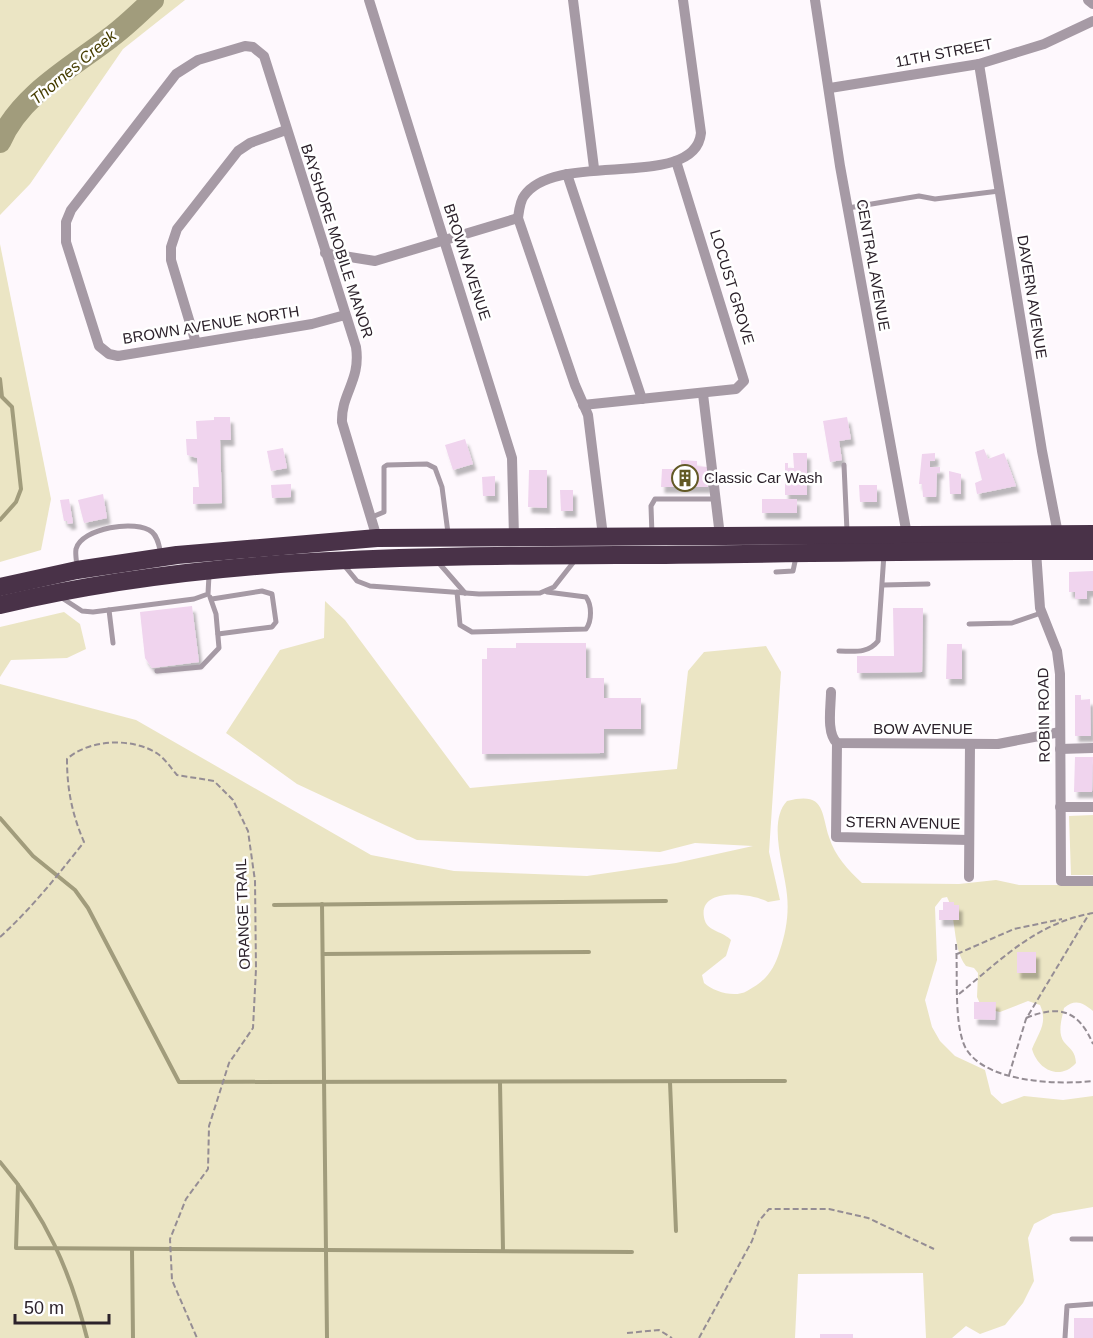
<svg xmlns="http://www.w3.org/2000/svg" width="1093" height="1338" font-family="Helvetica,sans-serif">
	<defs>
		<filter id="shadow"><feDropShadow dx="3.5" dy="6" stdDeviation="1.5" flood-color="#0004"/></filter>
	</defs>
	<rect width="100%" height="100%" fill="#fef8fd"/>
	<g fill="#ebe5c4">
		<path d="M0 0H185L123 49 30 184 0 215Z"/>
		<path d="M0 244 51 499 41 550 0 562Z"/>
		<path d="M325 601 345 620 470 788 677 769 688 671 704 652 766 646 781 672 769 852 780 900 768 902C750 892 694 887 705 921 708 931 724 932 731 940L726 956 702 975 704 983C714 992 735 998 747 991 766 981 774 970 780 950 786 932 789 914 787 895 785 869 767 822 787 801 825 791 821 812 829 837 835 856 848 870 862 883L959 884 996 880 1019 885H1093V1011C1082 1002 1075 999 1064 1008 1062 1018 1057 1033 1064 1042 1071 1050 1075 1051 1076 1063 1060 1081 1038 1070 1032 1049 1039 1032 1048 1023 1040 1005L1028 1001 1000 1012 982 1008 977 997 978 973 974 968 966 966C952 948 957 917 947 897L942 898 935 907 937 960 925 1000 932 1027 940 1041 955 1056 985 1070 991 1094 1002 1104 1024 1096 1063 1100 1093 1096V1207L1053 1214 1034 1224 1028 1238 1034 1281 1023 1303 1005 1325 980 1334 966 1326 952 1338H926L923 1273 798 1274 795 1338H0V684L136 720 371 855 454 871 587 876 676 863 753 846 695 843 660 852 417 840 297 784 226 733 280 650 324 638Z"/>
		<path d="M64 612 80 624 86 649 67 658 11 660 0 677V627Z"/>
		<path d="M1093 815V875H1071L1069 816Z"/>
	</g>
	<g fill="none" stroke-linecap="round" stroke-linejoin="round">
		<g stroke="#a19c7c" stroke-width="4">
			<path d="M0 379 2 397 12 407 21 489 16 502 0 520"/>
			<path d="M0 818 33 856 75 890 88 908 179 1082 785 1081"/>
			<path d="M322 904 327 1338"/>
			<path d="M274 905 666 901"/>
			<path d="M323 954 589 952"/>
			<path d="M500 1082 503 1250"/>
			<path d="M670 1082 676 1231"/>
			<path d="M0 1162C46 1216 70 1270 87 1338"/>
			<path d="M18 1185 16 1248 632 1252"/>
			<path d="M132 1249 133 1338"/>
		</g>
		<path stroke="#a19c7c" stroke-width="22" d="M0 142C20 95 72 67 111 37 126 26 140 12 153 0"/>
	</g>
	<g fill="#f0d4ee" filter="url(#shadow)">
		<path d="M214 417H230L231 440H220L222 503 193 504V487H199L197 458 187 455 186 439H197L196 421 214 420Z"/>
		<path d="M847 417 851 439 839 441 842 460 830 462 823 421Z"/>
		<path d="M465 439 473 464 453 470 445 445Z"/>
		<path d="M283 448 287 468 271 471 267 451Z"/>
		<path d="M984 449 988 459 1004 453 1016 486 977 494 975 483 982 480 975 452Z"/>
		<path d="M793 453H807V495H785V463H788V468H794Z"/>
		<path d="M935 453V461H930V467H940V473H937L936 497H923L922 484H919L922 454Z"/>
		<path d="M681 460 697 461V466L708 467V487H661L662 469H681Z"/>
		<path d="M529 470H547V508L528 507Z"/>
		<path d="M949 471 961 474V494H950Z"/>
		<path d="M495 476V496H483L482 477Z"/>
		<path d="M291 484V497L272 498 271 485Z"/>
		<path d="M859 485H877V502H860Z"/>
		<path d="M560 490H573V511H561Z"/>
		<path d="M103 494 107 518 84 523 78 500Z"/>
		<path d="M69 499 73 523 68 524 67 521H64L60 500Z"/>
		<rect x="762" y="499" width="35" height="14"/>
		<path d="M1093 571V591H1087V599H1075V592H1069V572Z"/>
		<path d="M192 606 199 662 152 668 145 658 140 612Z"/>
		<path d="M893 608H923L922 672 857 673V656H894Z"/>
		<path d="M516 643H586V678H604V698H641V729H604V753L482 754V659H487V648H516Z"/>
		<path d="M947 644H962V679H946Z"/>
		<path d="M1075 695H1081V700L1090 699 1091 736H1075Z"/>
		<path d="M1075 757H1093L1092 792H1074Z"/>
		<path d="M943 902H954V905H959V920H939V910H943Z"/>
		<rect x="1017" y="952" width="19" height="21"/>
		<path d="M974 1002H996L995 1020 974 1019Z"/>
		<rect x="1074" y="1318" width="19" height="20"/>
		<rect x="820" y="1334" width="33" height="4"/>
	</g>
	<g fill="none" stroke-linecap="round" stroke-linejoin="round">
		<g stroke="#958d94" stroke-width="2" stroke-dasharray="6 3" stroke-linecap="butt">
			<path d="M0 937C32 908 58 875 84 842 72 814 67 789 67 759 89 739 133 737 158 754 165 759 171 768 177 775L214 781 233 800 248 831 255 881 256 969 253 1028 229 1063 209 1126 208 1169 186 1199 170 1239 172 1280 197 1338"/>
			<path d="M956 944C958 973 954 1015 963 1042 977 1083 1058 1085 1093 1081"/>
			<path d="M957 954 1014 929 1062 919"/>
			<path d="M959 994C1002 959 1036 923 1093 913"/>
			<path d="M1026 1018C1060 1004 1079 1011 1093 1044"/>
			<path d="M1009 1075 1026 1019 1089 914"/>
			<path d="M627 1333 659 1330 672 1338"/>
			<path d="M699 1338 752 1241 759 1221 769 1209H829L868 1218 934 1249"/>
		</g>
		<g stroke="#a69aa5" stroke-width="5">
			<path d="M848 208 919 196 935 199 999 191"/>
			<path d="M844 465 847 531"/>
			<path d="M372 517 384 512V467L387 465 427 464 435 468 442 487 448 533"/>
			<path d="M652 535 651 506 655 499H716"/>
			<path d="M438 562 465 593"/>
			<path d="M343 564 357 581 370 586 479 594 540 593 554 587 576 559"/>
			<path d="M77 568C77 563 75 555 76 549 81 528 137 519 152 532 158 537 159 546 161 554"/>
			<path d="M776 572 793 571 796 557"/>
			<path d="M883 585 928 584"/>
			<path d="M457 592 460 625 472 632 586 629C592 621 592 605 586 597L547 592"/>
			<path d="M62 598 82 611 93 612 194 599 208 594 209 575"/>
			<path d="M212 599 262 591 272 594 276 622 272 627 218 634"/>
			<path d="M109 610 113 643"/>
			<path d="M969 624 1012 623 1041 613"/>
			<path d="M839 651C853 651 868 654 878 641L884 554"/>
			<path d="M157 671 201 667 219 648 216 614 210 597"/>
			<path d="M1072 1239H1093"/>
			<path d="M1065 1338 1067 1306 1093 1304"/>
		</g>
		<g stroke="#a69aa5" stroke-width="10">
			<path d="M369 0 512 458 514 537"/>
			<path d="M573 0 594 168"/>
			<path d="M815 0 840 166 907 535"/>
			<path d="M1088 0 1093 4"/>
			<path d="M979 64 1042 451 1058 534"/>
			<path d="M830 88 979 64 1044 44 1093 21"/>
			<path d="M567 174 642 399"/>
			<path d="M325 253 375 261 518 218"/>
			<path d="M345 315 312 324 118 356 109 354 99 346 66 242V222L71 210 176 74 198 60 245 46 253 47 264 56 356 347C361 381 341 393 342 422L377 538"/>
			<path d="M196 343 171 260V247L177 229 238 151 250 143 286 130"/>
			<path d="M703 394 720 536"/>
			<path d="M583 405 736 389 744 381 676 161"/>
			<path d="M603 536 588 415 575 385 518 218C519 211 520 201 524 196 556 149 695 192 701 133L683 0"/>
			<path d="M1036 551 1040 608 1057 651 1060 674 1061 881H1093"/>
			<path d="M831 692C831 706 826 733 837 743L998 744 1060 732"/>
			<path d="M837 743 836 837 969 840"/>
			<path d="M1060 749 1093 748"/>
			<path d="M1060 807H1093"/>
			<path d="M969 877 970 744"/>
		</g>
		<g stroke="#493248" stroke-width="18">
			<path d="M0 587 77 570 177 555 377 538 1093 534"/>
			<path d="M0 605C211 555 426 556 641 555 792 554 943 550 1093 551"/>
		</g>
	</g>
	<defs>
		<symbol id="building-ring" viewBox="-11 -11 22 22"><circle r="9.5" fill="#fff" stroke="#625925" stroke-width="1.5"/><path d="M-4-6H4V6H1V3H-1V6H-4ZM-2.5-4.3h1.7v1.8h-1.7ZM.8-4.3h1.7v1.8H.8ZM-2.5-1h1.7V.8h-1.7ZM.8-1h1.7V.8H.8Z" fill="#625925"/></symbol>
	</defs>
	<g fill-rule="evenodd">
		<use href="#building-ring" x="670" y="463" width="30" height="30"/>
	</g>
	<g text-anchor="middle" stroke-width="5" stroke-linejoin="round" paint-order="stroke">
		<g font-size="15" fill="#2c222b" stroke="#fff">
			<text transform="translate(944 53) rotate(-11)" y="5">11TH STREET</text>
			<text transform="translate(337 241) rotate(72)" y="5">BAYSHORE MOBILE MANOR</text>
			<text transform="translate(467 262) rotate(72)" y="5">BROWN AVENUE</text>
			<text transform="translate(873 265) rotate(80)" y="5">CENTRAL AVENUE</text>
			<text transform="translate(732 287) rotate(73)" y="5">LOCUST GROVE</text>
			<text transform="translate(1032 297) rotate(81)" y="5">DAVERN AVENUE</text>
			<text transform="translate(211 325) rotate(-9)" y="5">BROWN AVENUE NORTH</text>
			<text transform="translate(1044 715) rotate(-91)" y="5">ROBIN ROAD</text>
			<text x="923" y="734">BOW AVENUE</text>
			<text transform="translate(903 823) rotate(1)" y="5">STERN AVENUE</text>
			<text transform="translate(243 914) rotate(-92)" y="5">ORANGE TRAIL</text>
		</g>
		<g font-size="15" fill="#2c222b" stroke="#fff" text-anchor="start">
			<text x="704" y="483">Classic Car Wash</text>
		</g>
		<g font-size="16" font-style="italic" fill="#463d00" stroke="#fff">
			<text transform="translate(73 67) rotate(-40)" y="6">Thornes Creek</text>
		</g>
	</g>
	<path d="M15 1314v9h94v-9" fill="none" stroke="#2c222b" stroke-width="3"/>
	<text x="24" y="1314" font-size="18" fill="#2c222b" stroke="#ffffff" stroke-width="4.5" paint-order="stroke">50 m</text>
</svg>
